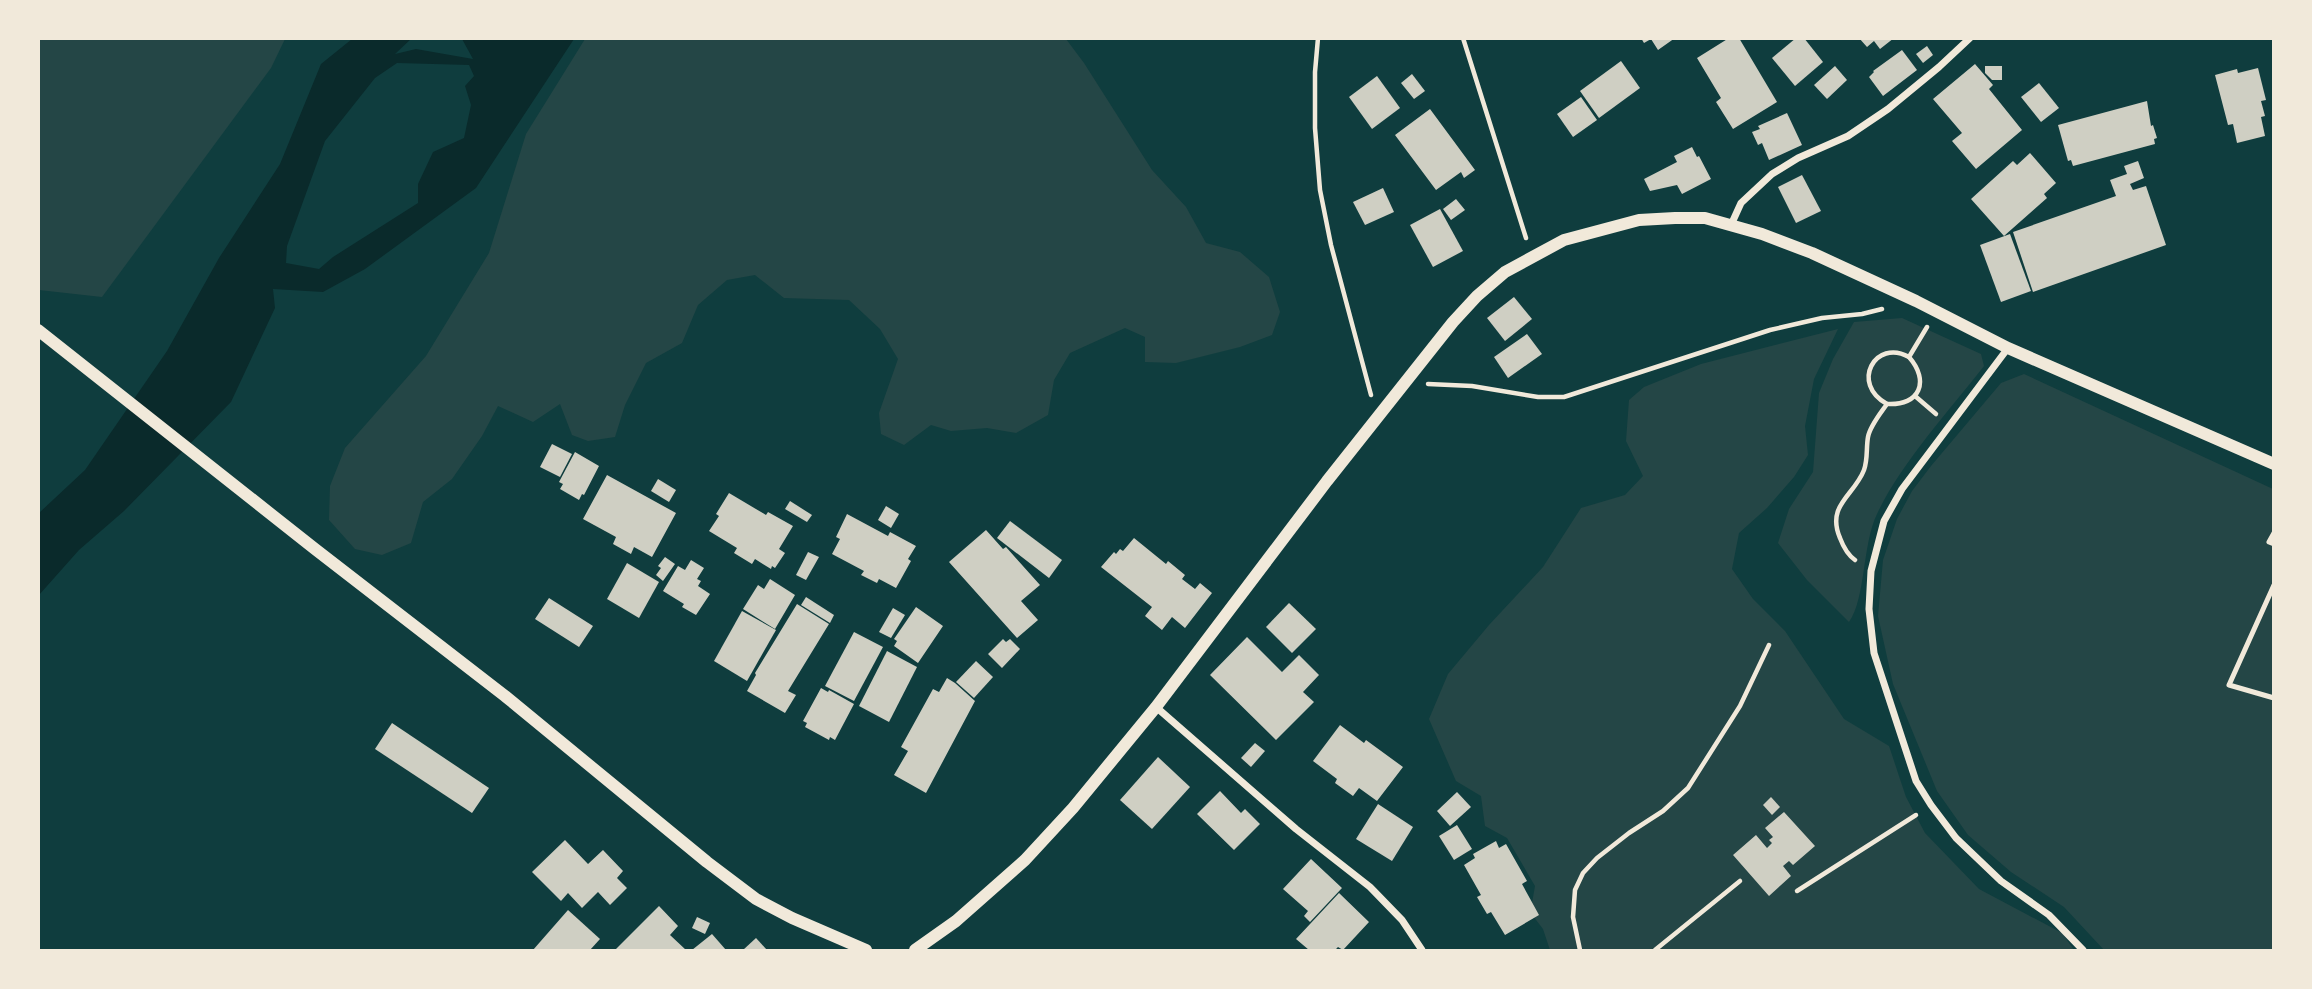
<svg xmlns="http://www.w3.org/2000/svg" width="2312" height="989" font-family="Figtree,sans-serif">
	<rect width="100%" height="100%" fill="#0f3d3e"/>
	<g fill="#244646">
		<path d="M39 38 285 39 271 68 102 297 39 290Z"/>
		<path d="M585 39H1066L1084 63 1152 170 1186 207 1206 243 1240 252 1269 277 1280 312 1272 335 1240 347 1176 363 1145 362V337L1125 328 1070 353 1054 380 1048 415 1016 433 987 428 951 431 931 425 904 445 881 434 879 413 898 359 880 329 849 300 784 298 755 275 727 280 698 305 682 343 646 363 625 405 615 437 588 441 572 435 560 404 533 422 498 406 482 436 452 479 423 502 411 543 382 555 355 549 329 520 330 486 345 448 426 356 489 253 526 134Z"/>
		<path d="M1902 318 1981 354 1984 366C1949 411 1901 463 1877 514 1862 545 1866 598 1849 622L1807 580 1778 543 1789 509 1813 472 1819 393 1833 359 1854 322Z"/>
		<path d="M1838 329 1814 379 1805 426 1808 455 1794 477 1767 508 1739 533 1732 569 1753 599 1785 631 1844 719 1889 746 1906 797 1925 833 1979 889 2062 933 2074 950H1550L1543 929 1533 916 1532 903 1535 886 1507 838 1485 826 1481 796 1456 781 1429 719 1448 674 1489 625 1543 567 1581 508 1625 495 1643 476 1626 441 1629 400 1644 387 1701 364Z"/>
		<path d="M2024 374 2273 489V950H2104L2064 907 2011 872 1968 835 1937 791 1893 684 1878 616 1883 560 1897 519 1912 491 1931 466 2001 383Z"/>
	</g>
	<path fill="#0a2a2b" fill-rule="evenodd" d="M352 39H411L395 54 416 49 473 59 462 39H574L476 188 365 269 323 292 273 289 275 308 231 402 124 511 79 550 39 595V513L85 470 167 351 219 258 280 164 321 64ZM397 63 469 65 474 76 465 86 471 105 464 138 433 152 418 184V203L333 257 319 269 286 263 287 246 325 141 375 78Z"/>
	<g fill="#cfcfc3">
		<path d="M1641 38H1675L1658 50 1651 39 1644 43Z"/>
		<path d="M1729 38H1739L1777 102 1733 129 1716 102 1721 98 1697 58Z"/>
		<path d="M1796 38H1804L1823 62 1795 86 1772 58Z"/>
		<path d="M1859 38H1894L1880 49 1874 41 1867 47Z"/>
		<path d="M1927 46 1933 55 1923 63 1916 54Z"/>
		<path d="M1902 50 1917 70 1883 96 1869 77 1874 72 1873 71Z"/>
		<path d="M1621 61 1640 88 1599 118 1580 91Z"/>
		<path d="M1975 64 1993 85 1989 89 2022 130 1976 169 1952 141 1962 133 1933 99Z"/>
		<path d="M1835 66 1847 80 1827 99 1814 85Z"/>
		<path d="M1985 66H2002V80H1992L1985 73Z"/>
		<path d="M2258 68 2266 100 2261 101 2265 116 2261 117 2265 136 2237 143 2233 124 2228 125 2215 75 2237 69 2238 73Z"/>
		<path d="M1412 74 1425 91 1414 99 1401 83Z"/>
		<path d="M1377 76 1400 108 1372 129 1349 97Z"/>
		<path d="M2039 83 2059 108 2041 122 2021 97Z"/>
		<path d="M1581 97 1597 120 1573 137 1557 114Z"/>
		<path d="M2147 101 2151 126 2153 125 2157 138 2154 139 2155 144 2073 166 2071 160 2068 161 2058 125Z"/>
		<path d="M1430 109 1475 170 1464 178 1461 172 1436 190 1395 135Z"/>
		<path d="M1787 113 1802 145 1769 160 1762 143 1758 145 1752 132 1760 129 1758 126Z"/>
		<path d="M1692 147 1697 157 1699 156 1711 179 1682 194 1677 185 1650 191 1644 179 1677 162 1674 156Z"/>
		<path d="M2030 153 2056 183 2044 194 2047 198 2004 236 1971 199 2013 161 2017 165Z"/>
		<path d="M2138 161 2144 178 2130 184 2133 190 2146 186 2166 245 2033 292 2013 232 2116 196 2110 180 2127 174 2124 166Z"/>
		<path d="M1802 175 1821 211 1796 223 1778 187Z"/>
		<path d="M1383 188 1394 212 1365 225 1353 202Z"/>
		<path d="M1456 199 1465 210 1451 220 1443 209Z"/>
		<path d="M1440 209 1463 251 1433 267 1410 225Z"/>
		<path d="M2010 234 2031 291 2001 302 1980 245Z"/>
		<path d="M1514 297 1532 319 1505 341 1487 318Z"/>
		<path d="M1527 334 1542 354 1508 378 1494 357Z"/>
		<path d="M552 444 572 454 560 477 540 467Z"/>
		<path d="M575 452 599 466 584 495 582 494 579 500 560 489 563 484 559 482Z"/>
		<path d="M607 475 676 513 652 557 634 547 631 554 613 544 616 537 583 519Z"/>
		<path d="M658 479 676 490 669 502 651 491Z"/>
		<path d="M729 493 766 515 768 512 793 526 779 549 785 553 775 568 772 566 771 569 755 559 752 564 734 553 737 548 709 531 719 516 716 514Z"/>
		<path d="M790 501 812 515 807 522 785 509Z"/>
		<path d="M886 506 899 514 891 528 878 520Z"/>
		<path d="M847 514 888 536 890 532 916 546 908 559 911 561 896 588 879 579 877 583 861 575 864 571 832 554 840 539 836 537Z"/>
		<path d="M1010 521 1062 560 1049 578 997 538Z"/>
		<path d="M986 530 1003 549 1006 547 1040 585 1021 601 1038 620 1017 638 949 562Z"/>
		<path d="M1134 538 1166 564 1168 561 1185 575 1182 579 1195 589 1200 583 1212 593 1185 628 1172 617 1162 630 1145 616 1152 607 1101 567 1114 552 1116 554 1120 549 1123 551Z"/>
		<path d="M808 552 819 557 806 580 796 575Z"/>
		<path d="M665 557 675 564 663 581 656 575 661 568 658 566Z"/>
		<path d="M691 560 704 568 697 579 701 581 698 586 710 594 696 615 682 607 684 604 663 591 678 566 685 570Z"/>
		<path d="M627 563 659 582 639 618 607 599Z"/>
		<path d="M770 579 795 595 775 629 743 609 758 585 764 589Z"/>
		<path d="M806 597 834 615 830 623 801 605Z"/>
		<path d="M549 598 593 626 579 647 535 619Z"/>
		<path d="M1289 603 1316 629 1292 653 1266 627Z"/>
		<path d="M797 604 829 624 788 691 796 695 785 713 747 691 756 675 755 673Z"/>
		<path d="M916 607 943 626 918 663 894 646 897 641 894 639Z"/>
		<path d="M893 608 905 615 891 638 879 632Z"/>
		<path d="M742 611 776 630 747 681 714 661Z"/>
		<path d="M854 632 883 647 854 701 825 686Z"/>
		<path d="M1247 637 1282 672 1299 655 1319 675 1303 692 1314 702 1276 740 1210 675Z"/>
		<path d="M1003 639 1006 642 1010 639 1020 649 1002 668 988 654Z"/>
		<path d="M887 651 917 667 889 722 859 706Z"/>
		<path d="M976 661 993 677 974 698 956 682Z"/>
		<path d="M947 678 955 683 975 701 926 793 894 775 908 751 901 747 933 689 939 692Z"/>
		<path d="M821 688 828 692 829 690 854 704 835 740 830 737 829 740 805 727 807 723 803 721Z"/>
		<path d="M392 723 489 788 472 813 375 749Z"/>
		<path d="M1340 725 1364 743 1366 740 1403 767 1377 801 1359 788 1353 796 1335 783 1337 779 1313 761Z"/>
		<path d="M1255 743 1265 751 1251 767 1241 758Z"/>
		<path d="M1158 757 1190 787 1152 829 1120 800Z"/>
		<path d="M1220 791 1241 813 1245 809 1260 824 1234 850 1197 814Z"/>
		<path d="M1457 792 1471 807 1450 826 1437 811Z"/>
		<path d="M1771 797 1780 807 1772 815 1763 805Z"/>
		<path d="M1378 804 1413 827 1392 861 1356 839Z"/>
		<path d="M1784 812 1815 846 1793 865 1789 861 1783 866 1791 876 1769 896 1733 855 1756 835 1767 848 1772 843 1769 840 1773 837 1765 828Z"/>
		<path d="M1457 825 1472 849 1454 860 1439 836Z"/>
		<path d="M565 840 588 864 603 850 623 871 617 878 627 888 610 905 598 892 582 908 568 893 561 901 532 872Z"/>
		<path d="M1496 841 1499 848 1506 844 1527 881 1522 884 1539 915 1505 935 1491 912 1487 914 1477 897 1481 895 1464 865 1475 858 1473 854Z"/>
		<path d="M1311 859 1342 888 1310 922 1304 916 1308 911 1283 889Z"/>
		<path d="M1339 893 1369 922 1343 950 1338 947 1335 950H1309L1296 939Z"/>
		<path d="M659 906 678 926 670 935 686 950H615Z"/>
		<path d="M568 910 600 939 590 950H533Z"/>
		<path d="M697 917 710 923 705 934 692 928Z"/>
		<path d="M712 934 726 950H692Z"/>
		<path d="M756 938 767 950H743Z"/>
	</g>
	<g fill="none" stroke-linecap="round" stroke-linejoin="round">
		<g stroke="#f1e9da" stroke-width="4.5">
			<path d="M1318 38 1315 72V128L1320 190 1331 245 1371 395"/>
			<path d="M1463 38 1526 238"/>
			<path d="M1428 384 1472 386 1538 397H1564L1770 330 1822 318 1862 314 1882 309"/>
			<path d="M1915 396 1936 414"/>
			<path d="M1887 404C1850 384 1875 338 1909 357"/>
			<path d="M1855 560C1848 555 1843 546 1840 538 1826 505 1854 496 1864 470 1868 459 1866 448 1868 437 1870 426 1880 414 1887 404 1920 406 1930 381 1909 357L1927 327"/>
			<path d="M1797 891 1916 815"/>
			<path d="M1580 950 1573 917 1575 890 1583 873 1597 858 1629 833 1663 811 1688 788 1740 706 1769 645"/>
			<path d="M1655 950 1740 881"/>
		</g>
		<g stroke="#f1e9da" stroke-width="5">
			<path d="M2274 533 2269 542 2274 544"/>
			<path d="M2274 585 2229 685 2274 698"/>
		</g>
		<g stroke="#f1e9da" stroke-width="7">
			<path d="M1731 225 1741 203 1772 174 1798 158 1848 136 1888 109 1939 67 1970 38"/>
			<path d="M2008 348 1902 489 1884 521 1871 571 1869 609 1874 653 1916 781 1931 805 1956 838 2001 881 2049 915 2083 950"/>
			<path d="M1156 707 1296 829 1370 887 1402 920 1422 950"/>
		</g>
		<g stroke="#f1e9da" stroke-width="12">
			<path d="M38 330 315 549 505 696 707 862 756 899 792 918 866 950"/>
			<path d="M915 950 956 921 1025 860 1073 808 1156 707 1327 481 1453 322 1477 296 1505 272 1564 240 1639 220 1675 218H1705L1762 234 1812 253 1916 301 2008 348 2274 464"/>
		</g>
	</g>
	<rect width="2312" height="989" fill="none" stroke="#f1e9da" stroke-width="80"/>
</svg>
